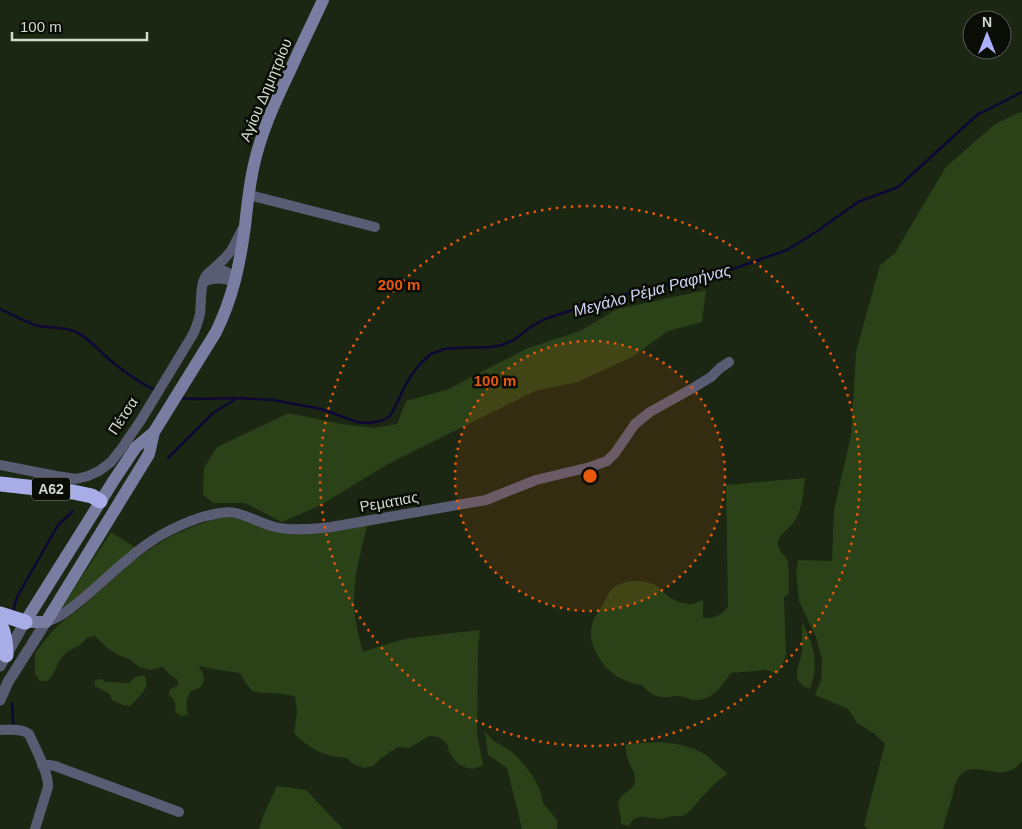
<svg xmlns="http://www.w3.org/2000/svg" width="1022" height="829" font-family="Arial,sans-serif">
	<rect width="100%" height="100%" fill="#1b2613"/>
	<g fill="#2b4117">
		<path d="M1022 112V761C1004 787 974 756 959 777 955 782 954 789 953 795 949 806 946 818 943 829H867L864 825 885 744 875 734 857 723 853 716 848 709 815 695 821 680 822 659 816 637 799 601 796 573 798 560 832 561 834 510 851 435 856 352 880 265 895 253 945 168 995 124 1018 113Z"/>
		<path d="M706 290 702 322 668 331 632 357 578 382 535 391 388 464 319 506 282 522 245 503H213L203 495 204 468 217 447 289 413 341 424 374 428 397 424 406 401 446 390 528 348 580 331 617 309Z"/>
		<path d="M805 478C803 493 803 510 793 523 788 530 777 536 778 545 779 552 786 556 788 562 789 570 788 585 789 594L784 597 786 656 778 674 766 670 731 673C722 685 713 701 696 700 689 700 683 696 677 696 674 696 672 697 669 697 657 698 649 694 642 685 636 684 629 683 624 680 605 672 586 646 592 625 593 618 597 614 601 608 605 602 607 594 612 589 622 580 641 579 653 584 659 586 663 592 668 596 674 601 684 604 693 604 696 603 700 601 703 600V618C715 619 721 615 728 607L726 485Z"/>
		<path d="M228 517 240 519 270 530 368 523C361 551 353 577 354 606 355 622 359 637 363 652L383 645 409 638 480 630 478 648 477 734 483 765 473 769 464 767 456 762 449 752 447 744 439 737 429 736 409 748 398 747 380 759 373 766 364 768 353 764 347 758C326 757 308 749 294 733L297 712 295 696 275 693H262L252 691 245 682 240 673 218 670 199 666C203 672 208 682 199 688 195 690 191 690 189 695 185 701 187 709 188 715L181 716 175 712C176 705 176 700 169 696V690L178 685 177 679 170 675 163 667 150 670 139 667 131 660 120 656 106 647 95 636 87 638 80 645 68 651 61 658 52 676 47 681H40L35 674V653L53 630 64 620 79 609 132 562 153 547 171 536 192 527 214 519Z"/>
		<path d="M111 532 136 548 96 584 60 610Z"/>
		<path d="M802 622C814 646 820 663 810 689L803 686 797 679V670L802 653Z"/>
		<path d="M140 676H145C151 689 138 697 130 706L123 705 113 701 109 694 95 686V680L101 679 106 682 129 683 135 677Z"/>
		<path d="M485 732 494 741 512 752 522 762 532 775 540 790 543 803 557 820V829H522L507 768 488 755Z"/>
		<path d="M659 742C675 743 692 746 706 755 713 761 720 768 728 774 718 779 710 789 702 797 696 803 691 813 682 816 680 816 677 816 675 816 670 816 664 819 659 819 648 818 635 812 629 826L621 824C622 817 617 808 619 800 623 791 636 790 635 779 635 771 630 767 628 760 626 755 626 749 625 744Z"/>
		<path d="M277 786 306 790 343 829H259L263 816Z"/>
	</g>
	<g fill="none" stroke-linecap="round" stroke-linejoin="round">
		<g stroke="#0e0835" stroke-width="2.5">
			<path d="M0 309C11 314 23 321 35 325 48 329 63 326 76 332 87 337 95 346 103 354 119 368 137 382 157 391"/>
			<path d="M181 398 196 399 236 398 273 400 321 409 357 422 369 423 381 421 390 416 396 405 405 386 412 374 421 363 431 354 444 349 456 348 491 347 502 345 514 340 532 326 545 319 602 300 733 269 787 250 816 232 858 202 898 187 977 115 1022 92"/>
			<path d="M168 458 213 413 234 400"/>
			<path d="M13 612 17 597 58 525 73 511"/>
			<path d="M12 703 13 723"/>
		</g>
		<g stroke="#5a5c74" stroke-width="10">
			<path d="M249 195 375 227"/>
			<path d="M210 272 224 259 231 251 243 228"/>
			<path d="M203 282C214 277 223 278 235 282"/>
			<path d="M0 465 56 476 76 479 88 476 99 471 111 462 122 448 141 420 192 336C196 329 198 322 200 314 202 300 197 267 221 270 228 271 232 276 235 282"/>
			<path d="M46 622C60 618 70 609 81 600 97 587 111 573 127 560 148 541 174 526 202 517 214 514 227 510 239 514 251 517 262 524 275 527 291 531 314 529 331 527L486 500 536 480 590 467 607 461 615 453 635 424 650 412 693 388 711 377 720 368 729 362"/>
			<path d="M0 730C9 730 21 728 29 734 35 748 49 773 48 787L35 829"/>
			<path d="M42 765H49L55 766 179 812"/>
		</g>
		<g stroke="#5a5c74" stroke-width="11">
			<path d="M0 666 25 622"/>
			<path d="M0 700 8 682 46 622"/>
		</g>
		<path stroke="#7a7da2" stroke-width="12" d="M154 432 149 454 46 622H25L114 480 136 447 154 432 216 332C233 297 240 264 245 226 247 207 249 188 253 169 260 135 274 104 289 73 300 48 312 24 323 0"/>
		<g stroke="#a8ade7" stroke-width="15">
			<path d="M0 484 73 492 92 496 100 501"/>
			<path d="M0 614 25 622"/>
			<path d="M0 624C5 634 6 644 6 655"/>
		</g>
	</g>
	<circle cx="590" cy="476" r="135" fill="#e8590c" fill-opacity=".12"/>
	<g fill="none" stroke="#e8590c" stroke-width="2.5" stroke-dasharray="2.5 5">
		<circle cx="590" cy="476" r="135"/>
		<circle cx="590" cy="476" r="270"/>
	</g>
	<g text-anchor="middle" stroke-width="5" stroke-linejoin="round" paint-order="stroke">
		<rect fill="#090d06" stroke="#969c91" stroke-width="1" x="32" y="477.5" width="38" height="23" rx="4"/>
		<g font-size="14" font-weight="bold" fill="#d2d9cd">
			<text x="51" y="494">Α62</text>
		</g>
		<g font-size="15" fill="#d2d9cd" stroke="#090d06">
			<text transform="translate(266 90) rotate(-67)" y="5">Αγίου Δημητρίου</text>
			<text transform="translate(123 416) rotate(-57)" y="5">Πέτσα</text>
			<text transform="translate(389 502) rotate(-10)" y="5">Ρεματιας</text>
		</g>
		<g font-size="16" font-style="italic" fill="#d1d5f6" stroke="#090d06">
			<text transform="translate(652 290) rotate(-15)" y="6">Μεγάλο Ρέμα Ραφήνας</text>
		</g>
	</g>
	<circle cx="590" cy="476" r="8" fill="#e8590c" stroke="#090d06" stroke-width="2.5"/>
	<g font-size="15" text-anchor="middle" font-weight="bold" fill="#e8590c" stroke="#090d06" stroke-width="5" stroke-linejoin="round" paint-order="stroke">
		<text x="399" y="290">200 m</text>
		<text x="495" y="386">100 m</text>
	</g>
	<g transform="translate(987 35)"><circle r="24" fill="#090d06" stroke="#595f56"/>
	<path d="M0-4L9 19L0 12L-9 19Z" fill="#aab0fb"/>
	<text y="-8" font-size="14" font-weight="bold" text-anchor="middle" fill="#d2d9cd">N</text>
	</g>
	<path d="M12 32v8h135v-8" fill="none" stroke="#d2d9cd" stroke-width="2.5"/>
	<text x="20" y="32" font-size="15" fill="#d2d9cd" stroke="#090d06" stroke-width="4" paint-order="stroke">100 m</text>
</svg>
